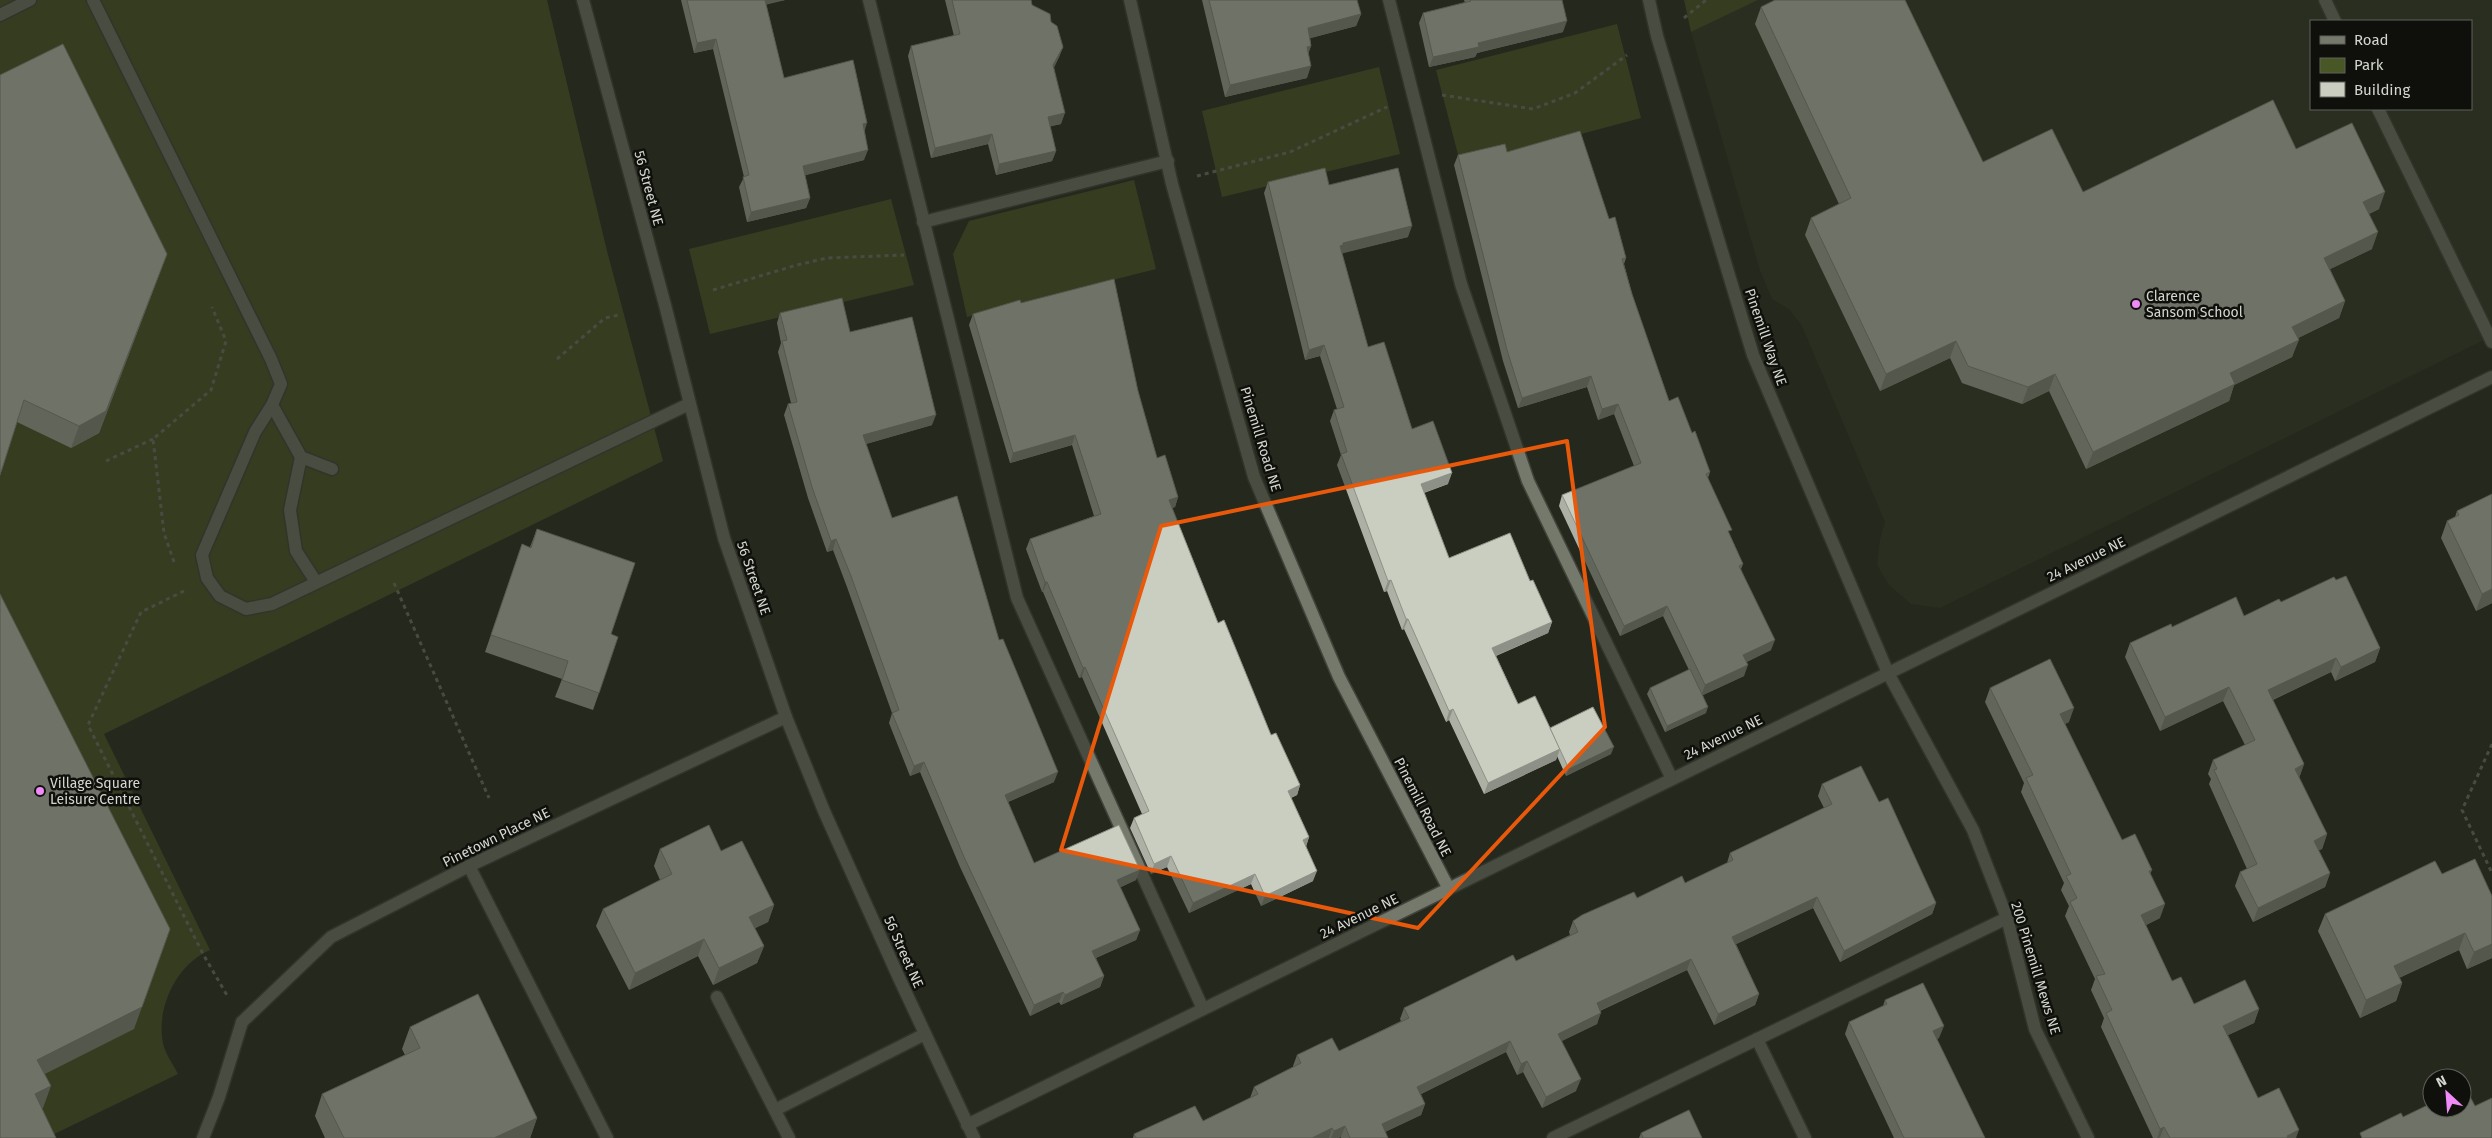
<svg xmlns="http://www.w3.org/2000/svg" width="2492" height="1138" font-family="'Fira Sans',sans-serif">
	<rect width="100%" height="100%" fill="#25281d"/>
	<path fill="#313525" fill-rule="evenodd" d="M1758 0H2492V336L1940 608 1911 604 1889 585 1877 565 1880 539 1885 522 1802 326 1789 309 1772 299 1760 271 1691 32ZM2311 21H2471V109H2311Z"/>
	<g fill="#495625">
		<path d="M0 0H547L607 251 663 461 104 734 210 950C176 964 154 1011 164 1047 167 1056 174 1066 178 1074L46 1138H0Z"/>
		<path d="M1684 0H1758L1691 32Z"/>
		<path d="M1617 24 1641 118 1461 166 1436 70Z"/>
		<path d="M1379 67 1400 154 1222 197 1202 111Z"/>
		<path d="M1134 180 1156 269 967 317 953 254 969 221Z"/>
		<path d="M891 199 914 285 710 334 689 249Z"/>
	</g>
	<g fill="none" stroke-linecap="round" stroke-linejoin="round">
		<defs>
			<g id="service">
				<path d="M93 0 271 359 281 384 272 405 255 432 202 555 207 578 220 596 246 609 272 604 689 404"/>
				<path d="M869 0 1017 598 1203 1009"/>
				<path d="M1389 0 1461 284 1528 481 1672 779"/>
				<path d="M2325 0 2335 21"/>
				<path d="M0 15 30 0"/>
				<path d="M2378 109 2492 342"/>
				<path d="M923 222 1168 161"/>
				<path d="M272 405 301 457 332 469"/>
				<path d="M301 457 290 510 296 551 316 582"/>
				<path d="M469 866 607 1138"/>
				<path d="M717 997 789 1138"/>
				<path d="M1757 1039 1805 1138"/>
				<path d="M775 1110 925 1034"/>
				<path d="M203 1138 219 1097 242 1022"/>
				<path d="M1553 1138 2007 918"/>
			</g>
			<g id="minor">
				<path d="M1130 0 1172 184 1254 477 1339 677 1449 889"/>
				<path d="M1649 0 1657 36 1753 355 1888 673 1973 830 2007 918 2035 1029 2088 1138"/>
				<path d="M242 1022 331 937 469 866 786 717"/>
				<path d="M967 1125 2492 377"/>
			</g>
			<path id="tertiary" d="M583 0 665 305 724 538 786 717 824 811 899 978 974 1138"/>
		</defs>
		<use href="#service" stroke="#41443b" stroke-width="15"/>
		<use href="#minor" stroke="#41443b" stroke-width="15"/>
		<use href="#tertiary" stroke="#41443b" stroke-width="15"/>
		<g stroke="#74776e" stroke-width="3" stroke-dasharray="4 4" stroke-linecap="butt">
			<path d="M1684 18 1706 0"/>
			<path d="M1442 95 1533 109 1575 93 1627 55"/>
			<path d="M1197 176 1290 152 1387 107"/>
			<path d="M713 290 797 265 827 258 904 255"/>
			<path d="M557 359 605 318 619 315"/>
			<path d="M106 461 153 439"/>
			<path d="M174 562 164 533 153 439 211 390 226 341 212 307"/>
			<path d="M394 583 489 798"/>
			<path d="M184 591 141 612 88 725 203 954 228 997"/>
			<path d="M2492 744 2462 810 2492 873"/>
		</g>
		<use href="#service" stroke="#75796c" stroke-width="12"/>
		<use href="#minor" stroke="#75796c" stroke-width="12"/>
		<use href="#tertiary" stroke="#75796c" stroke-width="12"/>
	</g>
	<g fill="#adb1a5">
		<path d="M681 0H785L766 4 784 78 865 130 864 160 805 175 810 198 806 208 747 222 739 187 744 177 713 49 694 53Z"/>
		<path d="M945 0H1031L1032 5 1051 22 1063 47 1059 57 1054 67 1061 124 1050 126 1056 151 1052 161 996 175 988 144 931 158 908 56 911 46 954 36Z"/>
		<path d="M1202 0H1357L1361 14 1356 26 1310 38 1311 46 1308 54 1307 78 1225 97Z"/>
		<path d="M1464 0H1562L1563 32 1477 53 1475 57 1429 67 1419 23 1423 13 1465 3Z"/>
		<path d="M1761 7 1983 162 2083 192 2296 149 2379 209 2369 214 2372 249 2330 269 2345 301 2339 318 2298 338 2292 357 2234 385 2229 401 2086 469 2049 391 2022 404 1962 383 1950 358 1880 391 1805 235 1811 218 1839 204 1755 24Z"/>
		<path d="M0 75 167 254 99 433 71 448 17 422 0 476Z"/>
		<path d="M1507 152 1609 219 1626 258 1624 264 1632 294 1669 401 1692 433 1710 472 1708 478 1730 535 1743 564 1741 569 1771 650 1746 662 1744 676 1703 695 1706 713 1665 732 1647 694 1650 688 1689 670 1663 616 1620 636 1559 506 1562 495 1634 466 1614 414 1598 420 1587 387 1518 408 1503 361 1454 165 1458 155Z"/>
		<path d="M1268 182 1329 185 1408 237 1342 253 1368 347 1412 429 1448 484 1424 493 1449 558 1530 581 1552 622 1548 633 1496 656 1518 704 1550 728 1611 754 1566 776 1557 756 1556 760 1484 794 1449 720 1446 722 1404 629 1402 630 1387 591 1384 592 1337 465 1341 455 1330 421 1334 410 1337 409 1320 356 1305 360 1264 193Z"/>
		<path d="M1021 303 1138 391 1157 458 1178 497 1175 507 1172 508 1218 623 1271 735 1300 785 1297 795 1291 798 1309 837 1306 846 1313 881 1261 906 1251 884 1189 913 1167 867 1151 874 1130 828 1134 818 1142 814 1082 677 1079 678 1043 592H1042L1026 549 1030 539 1094 516 1072 445 1010 463 969 325 973 314Z"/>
		<path d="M780 313 850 332 932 425 866 444 892 518 999 640 1054 782 1008 802 1034 863 1136 880 1120 887 1140 930 1136 940 1096 958 1104 976 1100 987 1061 1005 1059 1002 1030 1016 960 867 920 772 910 776 889 723 892 713 847 587 833 550 827 552 808 498 784 415 788 404 791 403 778 352 781 343 777 323Z"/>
		<path d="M2492 494V603L2476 611 2441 538 2447 521 2455 517 2457 511Z"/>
		<path d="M537 529 611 634 599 693 593 710 555 697 562 679 485 652 516 562 530 547Z"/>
		<path d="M2281 602 2380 648 2375 662 2335 681 2331 672 2273 700 2304 764 2299 778 2327 834 2322 849 2318 850 2330 873 2325 887 2253 922 2235 886 2240 872 2247 869 2209 784 2211 779 2208 774 2213 760 2245 745 2223 701 2160 731 2125 657 2130 643 2172 627 2244 616Z"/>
		<path d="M1990 688 2069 722 2065 724 2122 840 2152 870 2150 874 2160 918 2146 925 2172 981 2194 1004 2259 1009 2254 1023 2228 1035 2258 1098 2296 1138H2153L2101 1027 2104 1018 2091 990 2095 979 2065 916 2069 906 2061 890 2064 883 2021 792 2024 783 1985 702Z"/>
		<path d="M1822 784 1879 802 1936 903 1932 914 1840 962 1813 908 1736 944 1759 994 1755 1005 1714 1025 1687 970 1600 1011 1597 1024 1561 1041 1576 1091 1542 1108 1523 1072 1517 1075 1506 1052 1421 1094 1425 1104 1421 1115 1385 1132 1388 1138H1341V1137L1338 1138H1133L1134 1134 1203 1121 1250 1098 1254 1087 1293 1067V1066L1297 1055 1339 1051 1401 1021 1400 1019 1404 1008 1516 961 1570 935 1569 932 1573 921 1637 898 1685 883 1727 863 1730 853 1824 808 1818 796Z"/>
		<path d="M660 849 721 851 774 905 768 922 755 928 764 946 757 963 713 985 698 956 629 990 596 926 603 909 660 880 654 866Z"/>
		<path d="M2442 874 2492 958 2467 969 2459 950 2399 978 2402 983 2396 1001 2360 1018 2318 931 2325 914Z"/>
		<path d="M1885 1000 1939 1038 1937 1039 1985 1138H1894L1845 1034 1849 1022 1883 1006Z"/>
		<path d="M410 1027 537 1118 530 1138H325L315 1116 322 1094 405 1055 402 1049Z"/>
		<path d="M1641 1133 1643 1138H1639Z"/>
	</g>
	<g fill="#8d9086">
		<path d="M763 0H785L761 6Z"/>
		<path d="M1361 14 1356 26 1304 40 1308 28Z"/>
		<path d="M1567 21 1563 32 1477 53 1475 57 1429 67 1433 57 1478 43Z"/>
		<path d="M716 39 713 49 694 53 697 43Z"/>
		<path d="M1311 46 1307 57V47Z"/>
		<path d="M1063 47 1059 57 1050 76 1053 65Z"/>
		<path d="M1311 66 1307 78 1225 97 1230 85Z"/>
		<path d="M1065 113 1061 124 1044 128 1048 117Z"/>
		<path d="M867 123 864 133 863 124Z"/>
		<path d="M992 134 988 144 931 158 935 148Z"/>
		<path d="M868 150 864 160 799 177 803 166Z"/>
		<path d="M1056 151 1052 161 996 175 999 164Z"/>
		<path d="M2385 192 2379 209 2357 219 2363 202Z"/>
		<path d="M810 198 806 208 747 222 751 212Z"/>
		<path d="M1412 226 1408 237 1340 254V246L1343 243Z"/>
		<path d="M2378 232 2372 249 2318 275 2324 258Z"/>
		<path d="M167 254 99 433 71 448 79 426Z"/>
		<path d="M2345 301 2339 318 2286 344 2292 327Z"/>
		<path d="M2299 340 2292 357 2234 385 2229 401 2086 469 2093 452 2230 373Z"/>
		<path d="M1956 341 1950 358 1880 391 1886 374Z"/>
		<path d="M1324 345 1320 356 1305 360 1309 350Z"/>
		<path d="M2055 374 2049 391 2022 404 2028 387Z"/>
		<path d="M1591 376 1587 387 1518 408 1522 398Z"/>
		<path d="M1618 404 1614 414 1598 420 1602 409Z"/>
		<path d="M936 415 932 425 859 446 863 435Z"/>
		<path d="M1075 435 1072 445 1010 463 1013 453Z"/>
		<path d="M1452 473 1448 484 1417 495 1421 484Z"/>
		<path d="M1178 497 1175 507 1166 510 1169 500Z"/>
		<path d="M836 539 833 550 827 552 831 541Z"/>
		<path d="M1391 580 1387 591 1384 592 1388 581Z"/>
		<path d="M1045 582H1047L1043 592H1042Z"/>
		<path d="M2492 589V603L2476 611 2482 594Z"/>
		<path d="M1667 606 1663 616 1620 636 1624 626Z"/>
		<path d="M1406 619H1408L1404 629 1402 630Z"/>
		<path d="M1552 622 1548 633 1488 659 1492 648Z"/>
		<path d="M1775 640 1771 650 1739 666 1743 655Z"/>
		<path d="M2380 648 2375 662 2335 681 2341 667Z"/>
		<path d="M2336 658 2331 672 2263 704 2268 690Z"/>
		<path d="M1748 665 1744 676 1701 696 1705 685Z"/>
		<path d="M1085 667 1082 677 1079 678 1083 668Z"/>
		<path d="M2229 687 2223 701 2160 731 2165 717Z"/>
		<path d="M1708 707 1706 713 1665 732 1667 726Z"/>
		<path d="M2074 708 2069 722 2055 728 2060 714Z"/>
		<path d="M1453 709 1449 720 1446 722 1449 711Z"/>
		<path d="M1614 747 1611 754 1566 776 1569 769Z"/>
		<path d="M1560 749 1556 760 1484 794 1488 783Z"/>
		<path d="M924 762 920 772 910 776 914 766Z"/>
		<path d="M2304 764 2299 778 2295 769Z"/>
		<path d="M1058 772 1054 782 1001 805 1005 795Z"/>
		<path d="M1300 785 1297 795 1284 801 1288 791Z"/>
		<path d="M2327 834 2322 849 2309 855 2314 841Z"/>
		<path d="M1309 837 1306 847 1303 840Z"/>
		<path d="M1171 856 1167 867 1151 874 1154 864Z"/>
		<path d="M1140 870 1136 880 1113 891 1117 880Z"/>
		<path d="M1317 871 1313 881 1261 906 1265 896Z"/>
		<path d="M2330 873 2325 887 2253 922 2258 908Z"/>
		<path d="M1255 874 1251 884 1189 913 1193 903Z"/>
		<path d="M1817 897 1813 908 1728 948 1732 937Z"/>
		<path d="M1936 903 1932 914 1840 962 1844 951Z"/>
		<path d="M2165 904 2160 918 2136 930 2141 915Z"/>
		<path d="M774 905 768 922 743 934 749 917Z"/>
		<path d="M1140 930 1136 940 1088 961 1092 951Z"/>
		<path d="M2465 933 2459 950 2388 983 2394 966Z"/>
		<path d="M704 939 698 956 629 990 635 973Z"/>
		<path d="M2492 944V958L2467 969 2474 952Z"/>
		<path d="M764 946 757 963 713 985 719 968Z"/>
		<path d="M1691 959 1687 970 1592 1014 1597 1003Z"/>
		<path d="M1104 976 1100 987 1061 1005 1065 995Z"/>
		<path d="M2402 983 2396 1001 2360 1018 2366 1000Z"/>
		<path d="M1063 992 1059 1002 1030 1016 1034 1005Z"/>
		<path d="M1759 994 1755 1005 1714 1025 1718 1014Z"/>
		<path d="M142 1007 134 1029 29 1082 37 1060Z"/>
		<path d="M2259 1009 2254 1023 2218 1040 2223 1026Z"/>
		<path d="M1601 1013 1597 1024 1554 1045 1558 1034Z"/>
		<path d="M1944 1026 1939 1038 1928 1043 1933 1031Z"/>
		<path d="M1510 1041 1506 1052 1413 1098 1417 1087Z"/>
		<path d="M1527 1061 1523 1072 1517 1075 1521 1064Z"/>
		<path d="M1581 1079 1576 1091 1542 1108 1546 1097Z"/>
		<path d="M51 1086 43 1108 27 1116 35 1094Z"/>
		<path d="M1425 1104 1421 1115 1378 1135 1382 1124Z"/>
		<path d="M537 1118 530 1138H494Z"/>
		<path d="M1345 1126 1341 1137 1338 1138H1331L1334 1131Z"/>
		<path d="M2164 1127 2160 1138H2157L2160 1129Z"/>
		<path d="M1332 1128 1329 1138H1312Z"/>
		<path d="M2299 1130 2296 1138H2286L2287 1136Z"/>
	</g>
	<g fill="#c9cec0" stroke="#8d9086">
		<path d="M687 0H765L784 78 853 60 867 123 863 124 868 150 803 166 810 198 751 212 743 177 749 175 716 39 697 43Z"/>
		<path d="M952 0H1031L1032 5 1050 14 1051 22 1057 26 1063 47 1053 65 1065 113 1048 117 1056 151 999 164 992 134 935 148 911 46 960 34Z"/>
		<path d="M1209 0H1357L1361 14 1308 28 1311 46 1307 47 1311 66 1230 85Z"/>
		<path d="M1470 0H1562L1567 21 1478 43 1479 47 1433 57 1423 13 1471 1Z"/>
		<path d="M1775 0H1905L1983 162 2052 129 2083 192 2273 100 2296 149 2352 123 2385 192 2363 202 2378 232 2324 258 2345 301 2292 327 2299 340 2230 373 2235 384 2093 452 2055 374 2028 387 1968 366 1956 341 1886 374 1811 218 1851 198 1761 7Z"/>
		<path d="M63 44 167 254 106 411 79 426 24 400 1 472 0 473V75Z"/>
		<path d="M1580 131 1609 219 1615 217 1626 258 1622 259 1632 294 1669 401 1678 397 1692 433 1695 431 1710 472 1706 474 1732 530 1728 531 1743 564 1739 566 1775 640 1743 655 1748 665 1705 685 1667 606 1624 626 1562 495 1641 463 1618 404 1602 409 1591 376 1522 398 1507 350 1458 155 1505 144 1507 152Z"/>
		<path d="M1325 168 1329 185 1398 168 1412 226 1343 243V245L1340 246 1368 347 1384 342 1412 429 1433 421 1452 473 1421 484 1449 558 1510 533 1530 581 1533 580 1552 622 1492 648 1518 704 1535 696 1560 749 1488 783 1453 709 1449 711 1408 619H1406L1391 580 1388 581 1341 454 1347 452 1334 410 1344 407 1324 345 1309 350 1268 182Z"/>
		<path d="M1114 279 1138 391 1157 458 1165 455 1178 497 1169 500 1218 623 1224 620 1271 735 1276 733 1300 785 1288 791 1309 837 1303 840 1317 871 1265 896 1255 874 1193 903 1171 856 1154 864 1134 818 1149 811 1085 667 1083 668 1047 582H1045L1030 539 1101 514 1075 435 1013 453 973 314 1020 300 1021 303Z"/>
		<path d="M842 298 850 332 912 317 936 415 863 435 892 518 957 496 999 640 1003 639 1058 772 1005 795 1034 863 1119 825 1140 870 1117 880 1140 930 1092 951 1104 976 1065 995 1063 992 1034 1005 964 857 924 762 914 766 892 713 899 710 851 576 836 539 831 541 812 487 788 404 797 402 782 341 787 340 780 313Z"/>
		<path d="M2492 494V589L2482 594 2447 521 2459 515 2457 511Z"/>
		<path d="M537 529 635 563 611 634 618 637 599 693 562 680 568 661 491 635 522 544 531 548Z"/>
		<path d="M2346 576 2380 648 2341 667 2336 658 2268 690 2304 764 2295 769 2327 834 2314 841 2330 873 2258 908 2240 872 2257 864 2214 770 2217 769 2213 760 2255 740 2229 687 2165 717 2130 643 2171 624 2172 627 2236 597 2244 616 2279 599 2281 602 2334 577 2336 580Z"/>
		<path d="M0 594 170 929 142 1007 37 1060 51 1086 35 1094 56 1138H0Z"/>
		<path d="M2050 659 2074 708 2060 714 2122 840 2135 834 2152 870 2149 871 2165 904 2141 915 2172 981 2181 977 2194 1004 2245 980 2259 1009 2223 1026 2258 1098 2279 1088 2299 1130 2287 1136 2288 1138H2170L2164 1127 2160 1129 2106 1013 2112 1010 2096 976 2105 974 2070 902 2077 898 2066 876 2071 874 2026 778 2033 775 1990 688Z"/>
		<path d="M1690 669 1708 707 1667 726 1650 688Z"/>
		<path d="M1593 707 1614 747 1569 769 1550 728Z"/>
		<path d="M1861 766 1879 802 1888 798 1936 903 1844 951 1817 897 1732 937 1759 994 1718 1014 1691 959 1597 1003 1601 1013 1558 1034 1581 1079 1546 1097 1527 1061 1521 1064 1510 1041 1417 1087 1425 1104 1382 1124 1388 1138H1350L1345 1126 1334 1131 1332 1128 1312 1138H1136L1134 1134 1195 1106 1203 1121 1258 1094 1254 1087 1301 1063 1297 1055 1332 1038 1339 1051 1409 1018 1404 1008 1513 955 1516 961 1578 932 1573 921 1582 915 1634 892 1637 898 1682 876 1685 883 1733 860 1730 853 1832 804 1822 784Z"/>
		<path d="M709 825 721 851 742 841 774 905 749 917 764 946 719 968 704 939 635 973 603 909 672 874 660 849Z"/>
		<path d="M2475 859 2492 896V944L2474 952 2465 933 2394 966 2402 983 2366 1000 2325 914 2435 861 2442 874Z"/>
		<path d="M1923 983 1944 1026 1933 1031 1985 1138H1904L1849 1022 1887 1004 1885 1000Z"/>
		<path d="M478 994 537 1118 494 1138H344L322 1094 420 1048 410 1027Z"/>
		<path d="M2465 1087 2475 1106 2492 1098V1138H2362L2360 1133 2401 1113 2403 1117 2432 1103V1108H2462V1088Z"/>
		<path d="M1689 1110 1702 1138H1643L1641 1133Z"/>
	</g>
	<path d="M0 0H2492V1138H0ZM1567 441 1605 727 1418 928 1061 850 1161 526Z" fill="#25281d" fill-opacity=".55" fill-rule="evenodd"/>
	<path fill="none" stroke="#e8590c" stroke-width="4" stroke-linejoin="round" d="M1567 441 1605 727 1418 928 1061 850 1161 526Z"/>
	<g fill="#ef8bf7" stroke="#0f100b" stroke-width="2">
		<circle cx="2136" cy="304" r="5"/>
		<circle cx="40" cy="791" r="5"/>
	</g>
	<g text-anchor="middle" stroke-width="5" stroke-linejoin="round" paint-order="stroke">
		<g font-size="14" fill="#d4d7d0" stroke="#0f100b">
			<text transform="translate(649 188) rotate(75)" y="5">56 Street NE</text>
			<text transform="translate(1766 337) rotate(71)" y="5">Pinemill Way NE</text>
			<text transform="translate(1261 439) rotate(73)" y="5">Pinemill Road NE</text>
			<text transform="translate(2086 559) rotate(-26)" y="5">24 Avenue NE</text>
			<text transform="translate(754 578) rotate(71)" y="5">56 Street NE</text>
			<text transform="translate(1723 737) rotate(-26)" y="5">24 Avenue NE</text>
			<text transform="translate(1423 807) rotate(63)" y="5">Pinemill Road NE</text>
			<text transform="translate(496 837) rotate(-26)" y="5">Pinetown Place NE</text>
			<text transform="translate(1359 916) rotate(-26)" y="5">24 Avenue NE</text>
			<text transform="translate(904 952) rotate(66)" y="5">56 Street NE</text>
			<text transform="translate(2036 968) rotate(73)" y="5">200 Pinemill Mews NE</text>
		</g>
		<g font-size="14" fill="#d4d7d0" stroke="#0f100b" text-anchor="start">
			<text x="2146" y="301">Clarence<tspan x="2146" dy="16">Sansom School</tspan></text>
			<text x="50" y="788">Village Square<tspan x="50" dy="16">Leisure Centre</tspan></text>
		</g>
	</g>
	<rect x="2310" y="20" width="162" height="90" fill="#0f100b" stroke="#5e605a"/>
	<rect x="2320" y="36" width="25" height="8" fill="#75796c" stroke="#5e605a"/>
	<text x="2354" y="45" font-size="15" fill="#d4d7d0">Road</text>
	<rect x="2320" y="58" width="25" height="15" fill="#495625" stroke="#5e605a"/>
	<text x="2354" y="70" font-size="15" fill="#d4d7d0">Park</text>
	<rect x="2320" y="82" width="25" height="15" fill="#c9cec0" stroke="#5e605a"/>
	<text x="2354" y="95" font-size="15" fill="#d4d7d0">Building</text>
	<g transform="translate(2447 1093) rotate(334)"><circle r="24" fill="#0f100b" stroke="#5e605a"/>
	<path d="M0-4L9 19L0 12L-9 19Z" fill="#ef8bf7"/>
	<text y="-8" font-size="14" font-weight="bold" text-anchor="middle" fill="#d4d7d0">N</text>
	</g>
</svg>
